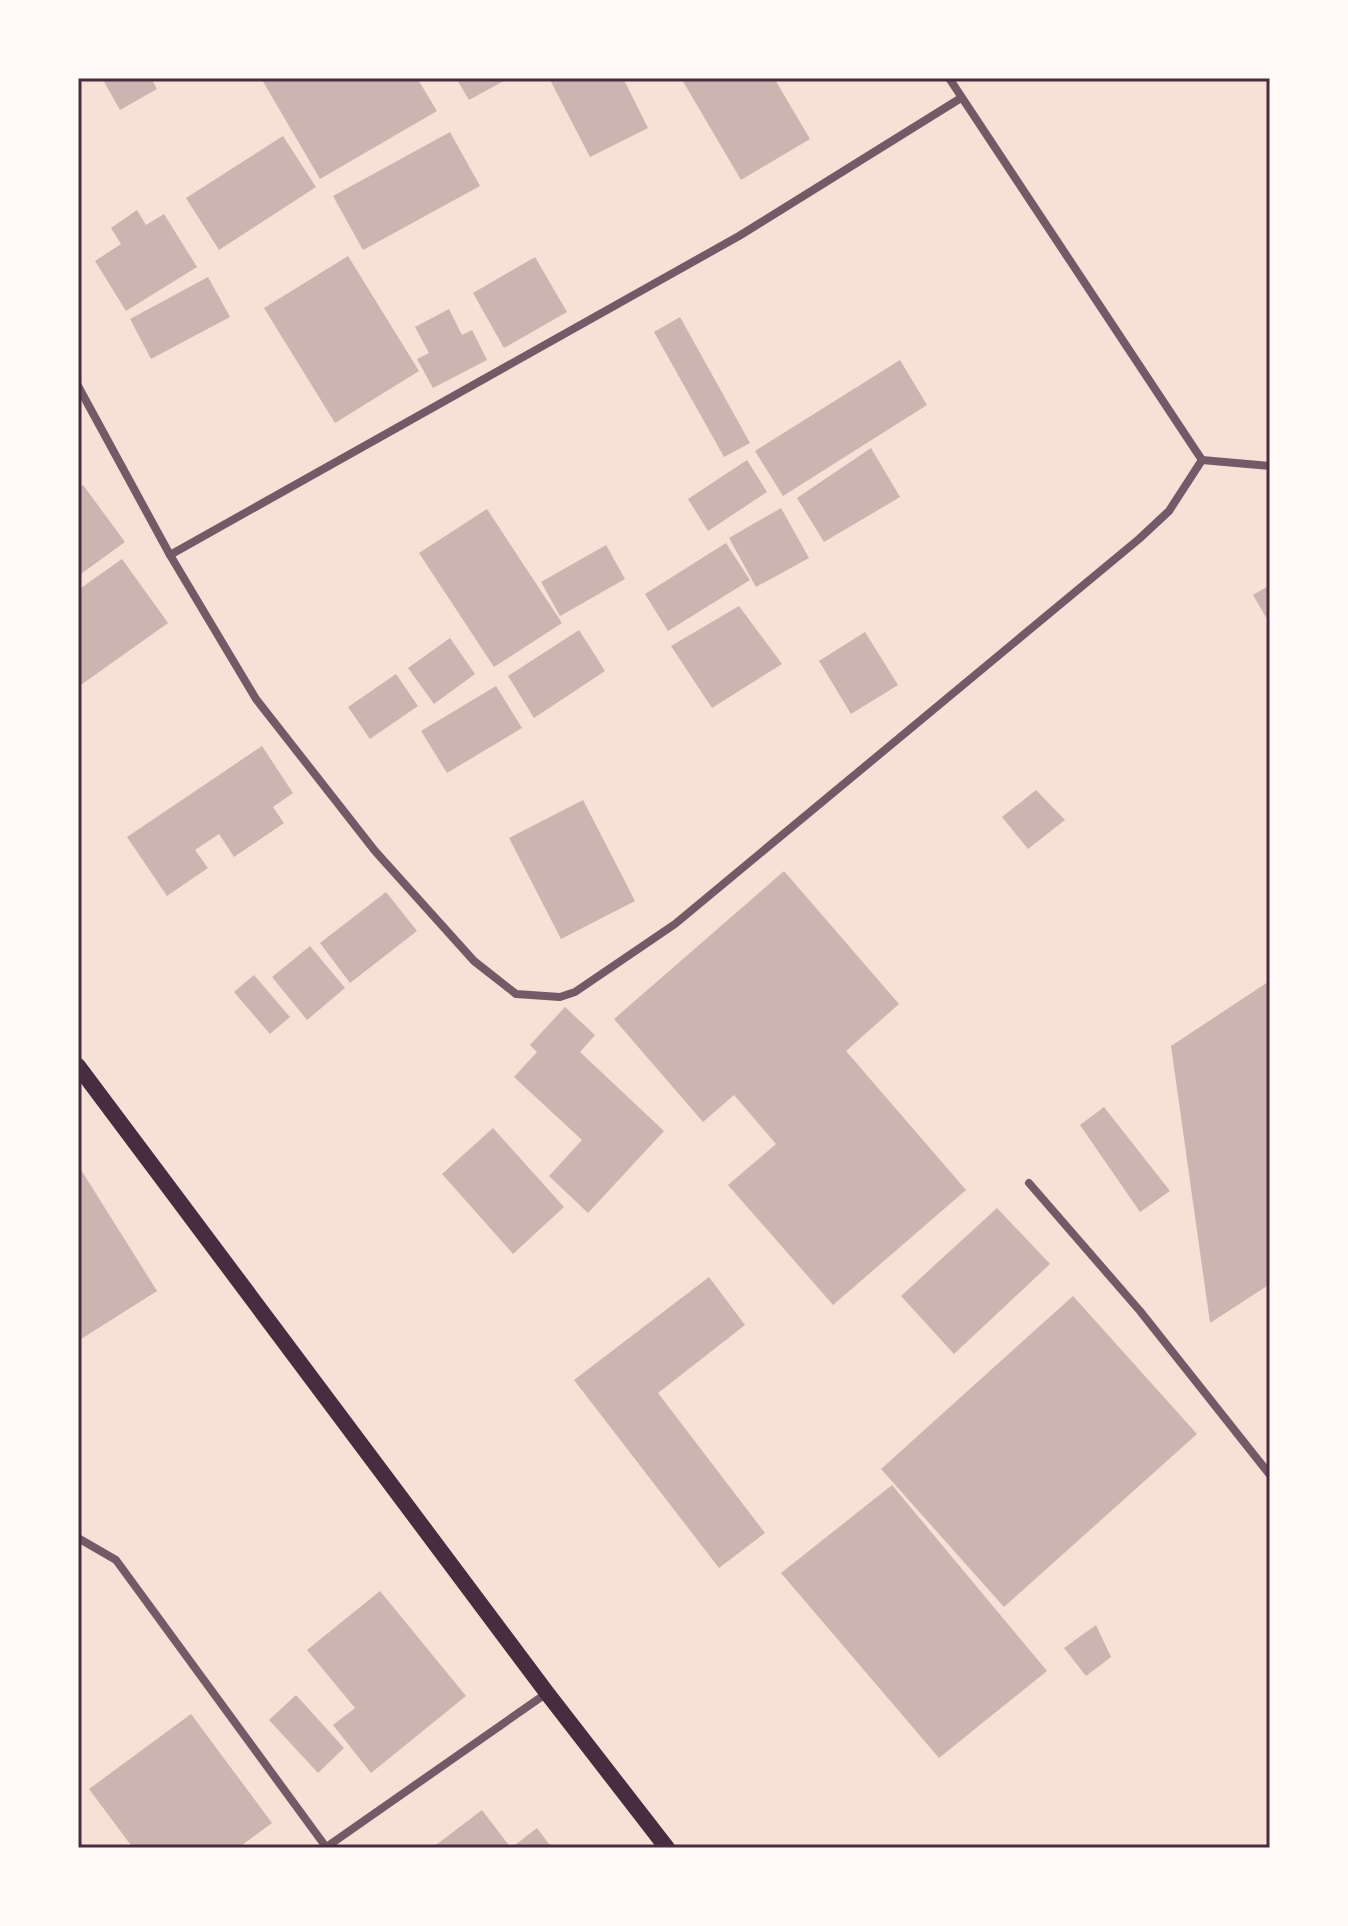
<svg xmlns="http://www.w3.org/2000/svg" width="1348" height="1926" font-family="'Varela Round',sans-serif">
	<rect width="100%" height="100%" fill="#f7e1d7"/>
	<g fill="#ccb4b1">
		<path d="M102 78H151L157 89 120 110Z"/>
		<path d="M261 78H417L437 111 320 179Z"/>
		<path d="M456 78H509L469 100Z"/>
		<path d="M549 78H623L648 128 590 157Z"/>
		<path d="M681 78H774L810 139 741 180Z"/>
		<path d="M450 132 480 186 363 250 333 196Z"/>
		<path d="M283 136 316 187 219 250 186 198Z"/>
		<path d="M137 210 146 225 164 214 197 267 126 311 95 261 121 244 111 228Z"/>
		<path d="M348 256 419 371 335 423 264 308Z"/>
		<path d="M535 257 567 312 504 348 473 293Z"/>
		<path d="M208 277 230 317 151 359 130 319Z"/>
		<path d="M449 309 462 335 472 330 487 360 433 388 417 359 429 353 415 327Z"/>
		<path d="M680 317 750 443 724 457 654 332Z"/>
		<path d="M900 360 927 405 783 496 755 451Z"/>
		<path d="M871 448 900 497 824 542 797 498Z"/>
		<path d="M747 460 767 492 708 531 688 499Z"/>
		<path d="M83 485 125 542 78 576V489Z"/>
		<path d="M781 508 809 558 756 587 729 538Z"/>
		<path d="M487 509 562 623 494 667 419 553Z"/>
		<path d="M726 543 750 580 668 631 645 594Z"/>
		<path d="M606 545 625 579 560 616 541 582Z"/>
		<path d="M122 559 168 623 78 687V590Z"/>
		<path d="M1270 585V624L1253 595Z"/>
		<path d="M739 606 782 664 712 708 671 646Z"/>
		<path d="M579 630 605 671 534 718 508 676Z"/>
		<path d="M865 632 898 685 851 714 819 661Z"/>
		<path d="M450 638 475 674 434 704 408 668Z"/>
		<path d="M396 674 418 706 370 739 348 707Z"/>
		<path d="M496 686 522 728 447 773 421 731Z"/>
		<path d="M262 746 293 793 273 807 284 823 234 857 219 834 195 850 208 868 167 896 127 837Z"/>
		<path d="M1036 790 1065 820 1028 849 1002 817Z"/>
		<path d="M583 800 635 901 561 939 509 838Z"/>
		<path d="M784 871 899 1004 846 1051 966 1190 833 1305 728 1185 776 1144 734 1095 703 1122 614 1019Z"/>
		<path d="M386 892 417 931 350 983 320 943Z"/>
		<path d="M310 946 345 988 307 1020 272 977Z"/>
		<path d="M254 975 290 1017 270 1034 234 992Z"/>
		<path d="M1268 982 1270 1284 1210 1323 1171 1046Z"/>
		<path d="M565 1007 595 1035 580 1052 664 1131 588 1213 549 1176 582 1140 514 1077 537 1052 530 1045Z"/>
		<path d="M1104 1107 1170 1191 1140 1212 1080 1125Z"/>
		<path d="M493 1128 564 1207 513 1254 442 1174Z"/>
		<path d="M78 1165 157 1291 78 1341Z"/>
		<path d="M997 1208 1050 1264 954 1354 901 1296Z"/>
		<path d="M709 1277 745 1325 658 1393 765 1533 719 1568 574 1380Z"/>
		<path d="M1073 1296 1197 1434 1004 1607 881 1469Z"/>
		<path d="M892 1485 1047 1671 939 1758 781 1573Z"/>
		<path d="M380 1591 466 1696 371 1773 333 1725 355 1708 307 1650Z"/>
		<path d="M1096 1625 1111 1657 1086 1676 1064 1648Z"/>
		<path d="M296 1695 344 1748 318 1773 269 1720Z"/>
		<path d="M191 1714 272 1823 238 1848H133L89 1789Z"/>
		<path d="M482 1810 511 1848 537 1828 552 1848H432Z"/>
	</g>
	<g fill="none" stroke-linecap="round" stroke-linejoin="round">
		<g stroke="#755966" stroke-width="8">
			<path d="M949 78 1202 460"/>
			<path d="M78 386 170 555 256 699 375 851 474 961 516 994 560 997 575 992 675 924 1139 539 1169 511 1202 460"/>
			<path d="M1202 460 1270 466"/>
			<path d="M170 555 739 236 961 98"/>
			<path d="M1029 1183 1140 1311 1270 1475"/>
			<path d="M78 1538 116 1560 326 1847"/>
			<path d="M325 1848 547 1693"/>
		</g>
		<path stroke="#4a2c40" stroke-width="16" d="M78 1066 547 1693 667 1848"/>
	</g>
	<rect width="1348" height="1926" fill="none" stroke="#fffaf5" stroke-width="160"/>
	<rect x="80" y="80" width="1188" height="1766" fill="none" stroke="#4a2c40" stroke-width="3"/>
</svg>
